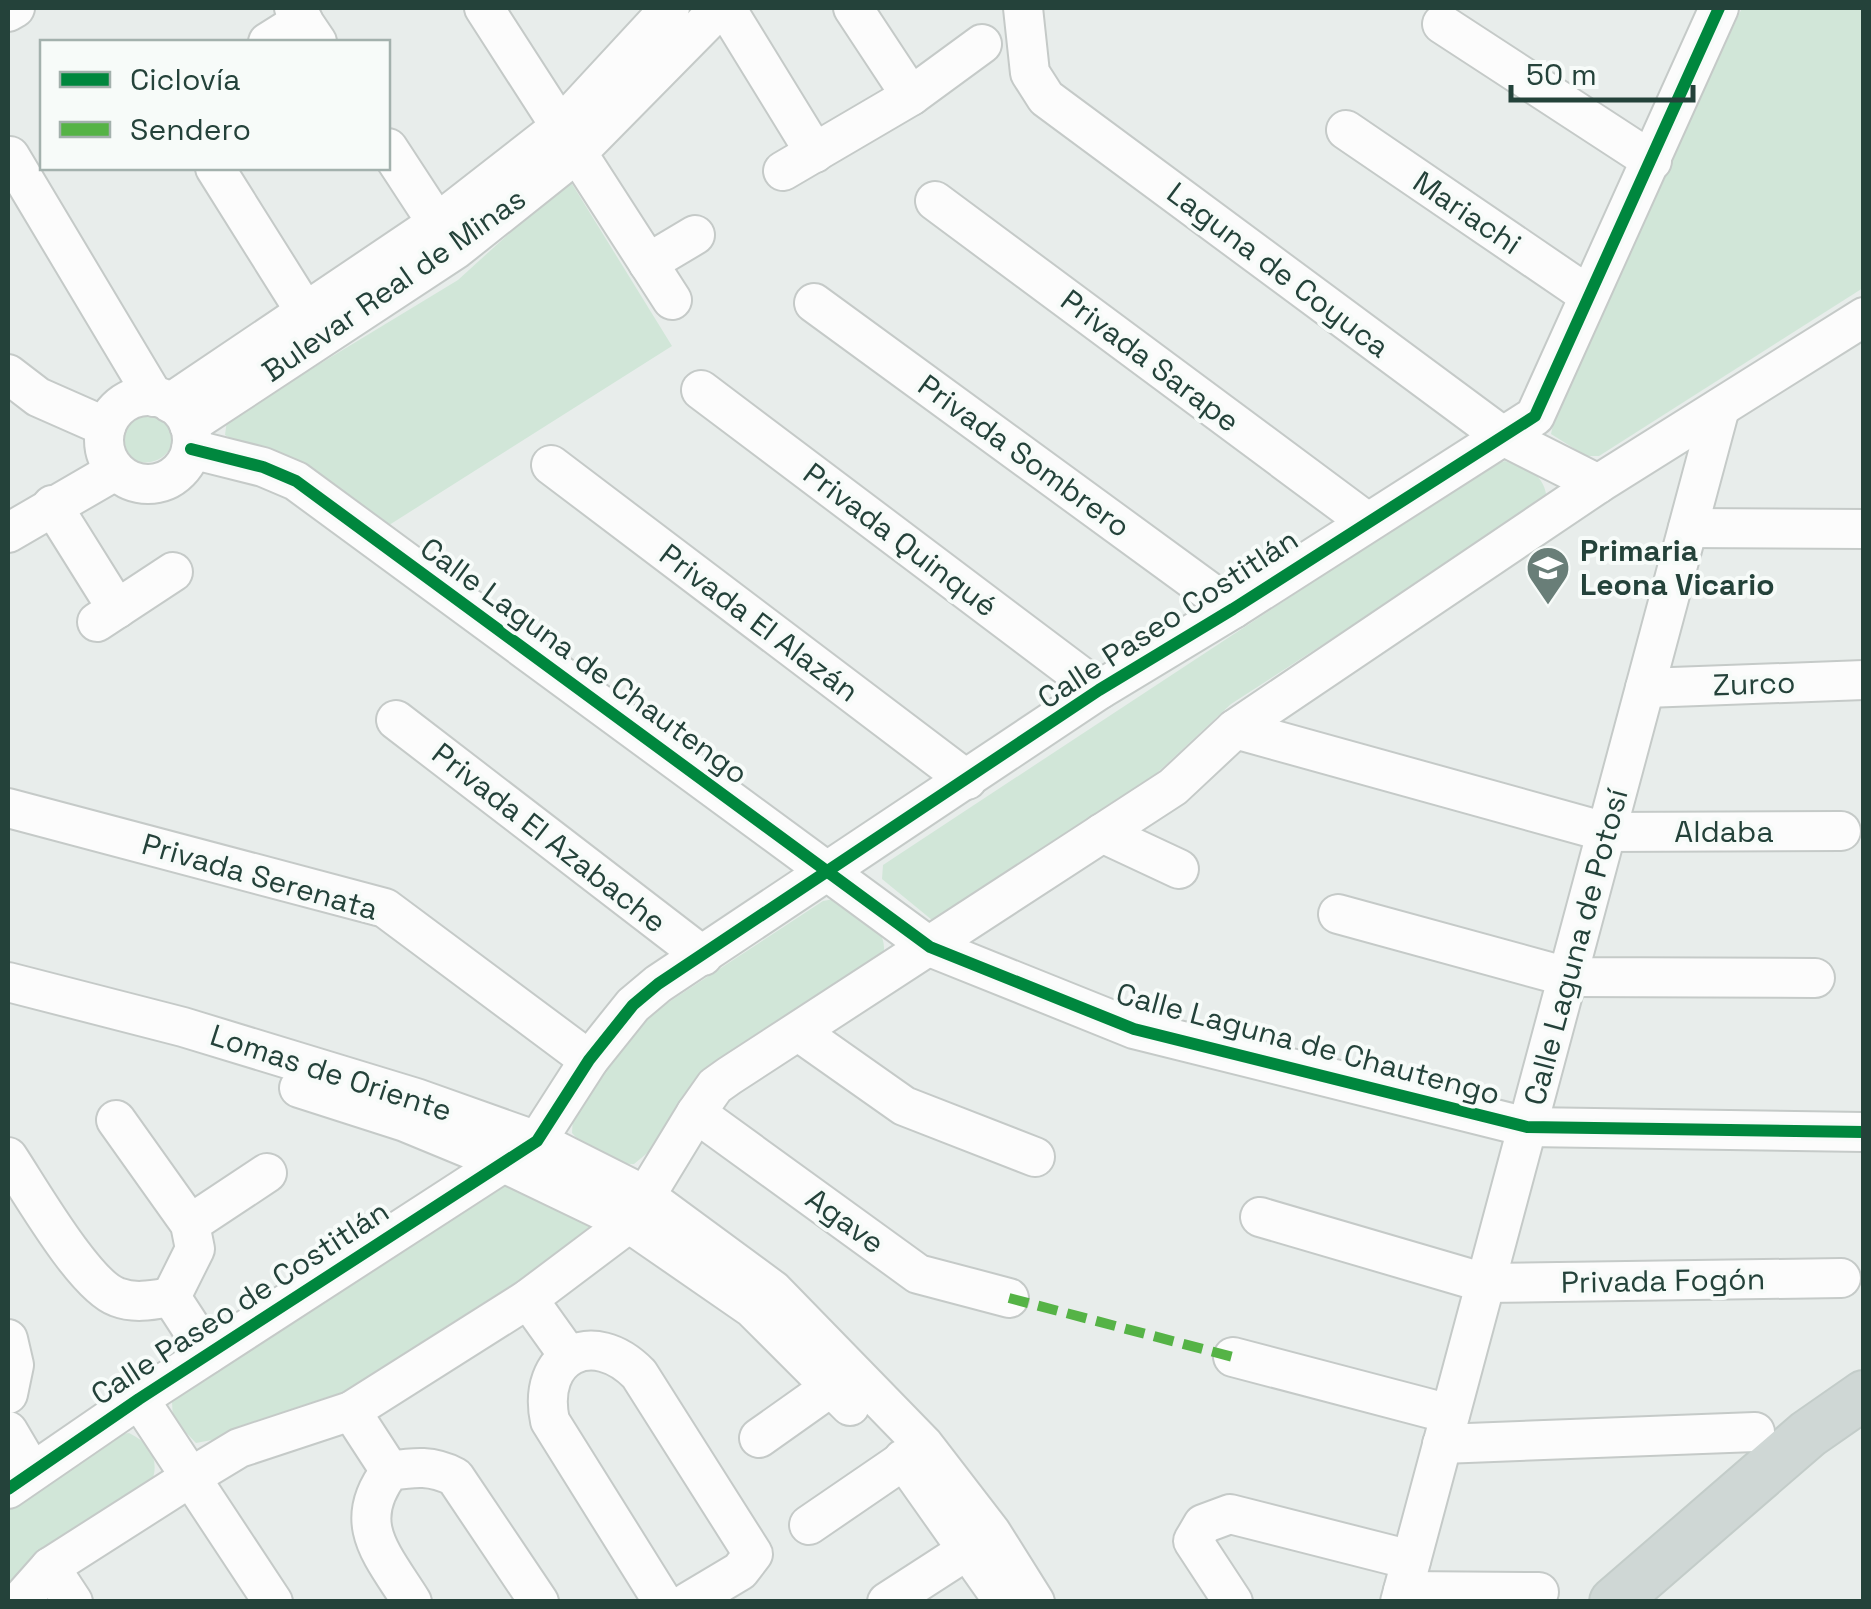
<svg xmlns="http://www.w3.org/2000/svg" width="1871" height="1609" font-family="'Space Grotesk',sans-serif">
	<rect width="100%" height="100%" fill="#e8edeb"/>
	<g fill="#d1e6d8">
		<path d="M1742 8H1863V288L1599 456H1586L1551 434 1556 411Z"/>
		<path d="M569 179 672 346 386 527 225 435 227 420 458 280Z"/>
		<path d="M137 401 171 417C190 471 111 483 111 420L125 406Z"/>
		<path d="M1505 461C1528 469 1544 473 1547 499L1231 704 1157 773 942 920H932L882 879 883 865 1489 466Z"/>
		<path d="M834 899C857 914 893 927 882 959L634 1164C613 1165 585 1148 572 1133L573 1116 646 1017 823 901Z"/>
		<path d="M502 1181 591 1226 584 1238 559 1255 343 1392 240 1426 222 1438 196 1443 173 1419 172 1402 182 1390Z"/>
		<path d="M129 1433C152 1444 161 1463 150 1486L8 1588V1506L116 1435Z"/>
	</g>
	<g fill="none" stroke-linecap="round" stroke-linejoin="round">
		<defs>
			<g id="minor">
				<path d="M294 8 317 42"/>
				<path d="M484 8 672 300"/>
				<path d="M726 8 815 153"/>
				<path d="M853 8 911 96"/>
				<path d="M1023 8 1030 73 1046 98 1501 435 1598 484"/>
				<path d="M8 12 15 8"/>
				<path d="M1442 24 1652 161"/>
				<path d="M268 42 303 20"/>
				<path d="M1346 130 1588 295"/>
				<path d="M388 148 437 223"/>
				<path d="M10 156 154 397"/>
				<path d="M215 168 306 313"/>
				<path d="M783 171 911 96 982 44"/>
				<path d="M935 201 1366 521"/>
				<path d="M648 263 695 235"/>
				<path d="M814 303 1233 609"/>
				<path d="M8 374 38 397 106 427"/>
				<path d="M701 390 1099 690"/>
				<circle cx="148" cy="440" r="44"/>
				<path d="M170 403 437 223 560 127 670 8"/>
				<path d="M189 425 455 250 577 153 720 8"/>
				<path d="M191 449 263 467 296 481 930 947 1134 1029 1527 1127 1864 1132"/>
				<path d="M551 465 967 780"/>
				<path d="M52 505 117 609"/>
				<path d="M1688 528 1864 529"/>
				<path d="M8 533 115 471"/>
				<path d="M97 622 173 572"/>
				<path d="M1645 688 1864 680"/>
				<path d="M396 720 703 956"/>
				<path d="M1235 729 1606 832 1841 831"/>
				<path d="M8 808 385 908 589 1060"/>
				<path d="M1102 833 1179 869"/>
				<path d="M1338 914 1568 977 1815 978"/>
				<path d="M8 982 183 1027 416 1098 537 1141 644 1195 773 1290 924 1445 991 1532 1035 1602"/>
				<path d="M799 1032 904 1106 1035 1157"/>
				<path d="M299 1088 405 1122 502 1162 629 1223 752 1308 850 1406"/>
				<path d="M696 1113 918 1274 1009 1298"/>
				<path d="M116 1120 190 1224 195 1249 171 1297"/>
				<path d="M8 1157C30 1190 84 1285 117 1297 135 1304 153 1300 171 1297"/>
				<path d="M1260 1217 1485 1283 1841 1278"/>
				<path d="M190 1224 267 1173"/>
				<path d="M171 1297 208 1354"/>
				<path d="M528 1299 568 1355"/>
				<path d="M8 1339 14 1365 8 1394"/>
				<path d="M1233 1357 1450 1414"/>
				<path d="M139 1399 273 1602"/>
				<path d="M351 1411 390 1471"/>
				<path d="M8 1431 31 1470"/>
				<path d="M759 1438 831 1387"/>
				<path d="M1442 1444 1755 1432"/>
				<path d="M903 1459 1004 1602"/>
				<path d="M8 1489 139 1399 537 1141 589 1060 633 1005 658 984 1099 690 1233 609 1535 416 1719 8"/>
				<path d="M809 1525 904 1460"/>
				<path d="M50 1567 73 1602"/>
				<path d="M1403 1591 1539 1592"/>
				<path d="M19 1602 50 1567 191 1477 239 1448 351 1411 528 1299 629 1223 696 1113 715 1086 729 1076 1173 787 1235 729 1598 484 1864 317"/>
				<path d="M412 1602C382 1554 350 1523 390 1471 415 1467 432 1465 455 1477L539 1602"/>
				<path d="M663 1602 550 1421C536 1355 593 1327 639 1374L753 1554 740 1571 688 1602"/>
				<path d="M887 1602 969 1549"/>
				<path d="M1233 1602 1193 1541 1203 1524 1230 1514 1411 1560"/>
				<path d="M1400 1602 1720 408"/>
			</g>
			<path id="major" d="M1614 1602 1808 1434 1864 1395"/>
		</defs>
		<use href="#minor" stroke="#c5cac8" stroke-width="42"/>
		<use href="#major" stroke="#c3ccc9" stroke-width="52"/>
		<use href="#minor" stroke="#fcfcfc" stroke-width="38"/>
		<use href="#major" stroke="#cfd7d5" stroke-width="48"/>
		<path stroke="#55b346" stroke-width="10" stroke-dasharray="20 10" stroke-linecap="butt" d="M1009 1298 1233 1357"/>
		<defs>
			<g id="cycleway">
				<path d="M191 449 263 467 296 481 930 947 1134 1029 1527 1127 1864 1132"/>
				<path d="M8 1489 139 1399 537 1141 589 1060 633 1005 658 984 1099 690 1233 609 1535 416 1719 8"/>
			</g>
		</defs>
		<use href="#cycleway" stroke="#f7fbf9" stroke-width="19"/>
		<use href="#cycleway" stroke="#00873e" stroke-width="12"/>
	</g>
	<defs>
		<symbol id="school-pin" viewBox="-11 -11 22 30"><path d="M0 17L-7.5 6A9.5 9.5 0 1 1 7.5 6Z" fill="#697e78" stroke="#f7fbf9"/><path d="M0-5L7-2L0 1L-7-2ZM-4 1L0 2.5L4 1V4Q0 6-4 4Z" fill="#fff"/></symbol>
	</defs>
	<g fill-rule="evenodd">
		<use href="#school-pin" x="1523" y="543" width="50" height="68"/>
	</g>
	<g text-anchor="middle" stroke-width="8" stroke-linejoin="round" paint-order="stroke">
		<g font-size="30" fill="#24423a" stroke="#f7fbf9">
			<text transform="translate(1467 213) rotate(34)" y="10">Mariachi</text>
			<text transform="translate(1278 270) rotate(37)" y="10">Laguna de Coyuca</text>
			<text transform="translate(394 285) rotate(-35)" y="10">Bulevar Real de Minas</text>
			<text transform="translate(1150 361) rotate(37)" y="10">Privada Sarape</text>
			<text transform="translate(1024 456) rotate(36)" y="10">Privada Sombrero</text>
			<text transform="translate(900 540) rotate(37)" y="10">Privada Quinqué</text>
			<text transform="translate(1168 619) rotate(-33)" y="10">Calle Paseo Costitlán</text>
			<text transform="translate(759 623) rotate(37)" y="10">Privada El Alazán</text>
			<text transform="translate(584 661) rotate(36)" y="10">Calle Laguna de Chautengo</text>
			<text transform="translate(1754 684) rotate(-2)" y="10">Zurco</text>
			<text x="1724" y="842">Aldaba</text>
			<text transform="translate(549 838) rotate(38)" y="10">Privada El Azabache</text>
			<text transform="translate(260 877) rotate(16)" y="10">Privada Serenata</text>
			<text transform="translate(1576 947) rotate(-75)" y="10">Calle Laguna de Potosí</text>
			<text transform="translate(1308 1044) rotate(15)" y="10">Calle Laguna de Chautengo</text>
			<text transform="translate(331 1073) rotate(18)" y="10">Lomas de Oriente</text>
			<text transform="translate(845 1221) rotate(36)" y="10">Agave</text>
			<text transform="translate(1663 1281) rotate(-1)" y="10">Privada Fogón</text>
			<text transform="translate(240 1303) rotate(-33)" y="10">Calle Paseo de Costitlán</text>
		</g>
		<g font-size="30" font-weight="bold" fill="#24423a" stroke="#f7fbf9" text-anchor="start">
			<text x="1580" y="561">Primaria<tspan x="1580" dy="34">Leona Vicario</tspan></text>
		</g>
	</g>
	<rect width="1871" height="1609" fill="none" stroke="#24423a" stroke-width="20"/>
	<rect x="40" y="40" width="350" height="130" fill="#f7fbf9" stroke="#a3b1ad" stroke-width="2.5"/>
	<rect x="60" y="72" width="50" height="15" fill="#00873e" stroke="#a3b1ad" stroke-width="2.5"/>
	<text x="130" y="90" font-size="30" fill="#24423a">Ciclovía</text>
	<rect x="60" y="122" width="50" height="15" fill="#55b346" stroke="#a3b1ad" stroke-width="2.5"/>
	<text x="130" y="140" font-size="30" fill="#24423a">Sendero</text>
	<path d="M1511 85v15h182v-15" fill="none" stroke="#24423a" stroke-width="5"/>
	<text x="1526" y="85" font-size="30" fill="#24423a" stroke="#f7fbf9" stroke-width="8" paint-order="stroke">50 m</text>
</svg>
